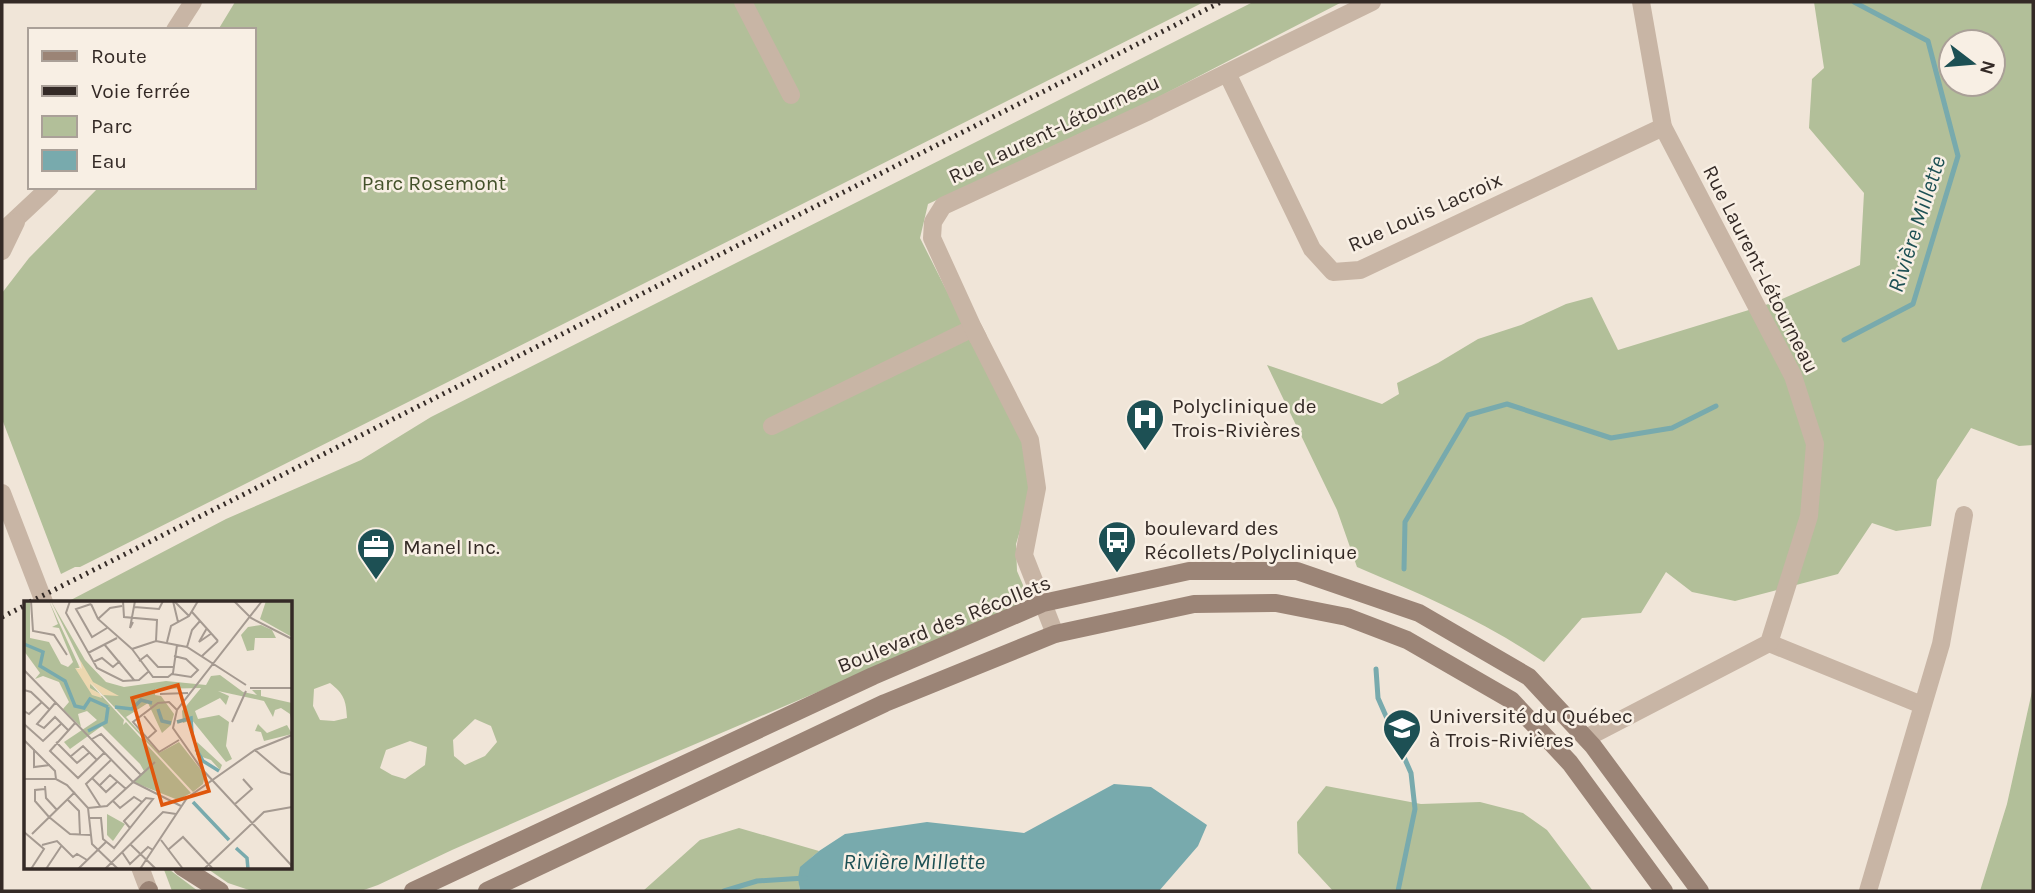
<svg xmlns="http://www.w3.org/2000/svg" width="2035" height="893" font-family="Karla,sans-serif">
	<rect width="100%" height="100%" fill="#f0e5d8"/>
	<g fill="#b2bf99" fill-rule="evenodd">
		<path d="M235 2H1204L80 567H75L61 574 2 419V293L29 258 99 187H254V30H218Z"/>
		<path d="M1253 2H1342L1151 101 928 204 920 238 1023 442 1030 485 1023 521 1016 544 1017 571 1023 585 1022 601 1015 608 618 777 452 850 378 885 361 891H252L228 883 205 867H290V602H67L226 519 361 460 431 417ZM330 683C344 694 346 700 347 718L334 721 320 720 313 706 314 689ZM475 719 491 726 497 742 485 756 465 765 454 756 453 740ZM410 741 427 747 425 765 405 779 392 775 380 768 386 750Z"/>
		<path d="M1814 2H2033V445L2019 446 1971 428 1937 480 1931 526 1896 531 1872 523 1838 574 1735 601 1692 592 1666 572 1641 613 1582 618 1544 662C1484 621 1423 595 1357 567L1337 510 1267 365 1382 404 1399 394 1397 383 1438 363 1478 339 1521 325 1566 304 1592 297 1618 350 1775 302 1860 265 1864 193 1809 128 1812 79 1824 68ZM1951 42H1993V84H1951Z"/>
		<path d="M2033 687V891H1980L2007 804Z"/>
		<path d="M1326 786 1421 804 1480 802 1523 813 1547 830 1593 891H1333L1298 853 1297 822Z"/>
		<path d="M739 828 819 851C802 866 797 868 800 891H643L700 840Z"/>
		<path d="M163 867H166L198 891H172Z"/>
	</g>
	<path fill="#78aaad" d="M1114 784 1151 787 1207 825 1198 846 1159 891H800L798 878 800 867 819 851 845 834 927 822 1024 833Z"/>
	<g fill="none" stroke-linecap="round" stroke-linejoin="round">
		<g stroke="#78aaad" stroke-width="5">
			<path d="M1844 340 1913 304 1958 156 1928 41 1854 2"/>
			<path d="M1404 569 1405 522 1468 415 1507 404 1611 438 1672 428 1716 406"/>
			<path d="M1376 669 1378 698 1411 773 1415 809 1398 891"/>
			<path d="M724 891 757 881 805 878"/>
		</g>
		<g stroke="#c8b5a5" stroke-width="18">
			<path d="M743 2 791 95"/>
			<path d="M1227 73 1312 249 1333 272 1360 270 1663 127"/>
			<path d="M772 426 973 328 978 338"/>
			<path d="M1055 634 1024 555 1037 488 1030 440 973 328 932 238 933 222 943 206 1149 111 1372 2"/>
			<path d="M1769 643 1922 705"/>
			<path d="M1586 738 1769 643 1809 516 1815 444 1793 376 1663 127 1641 2"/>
			<path d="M1868 891 1941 644 1964 515"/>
		</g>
		<g stroke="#c8b5a5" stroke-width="18">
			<path d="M175 30 193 2"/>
			<path d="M2 232 50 187"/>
			<path d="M2 251 16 222"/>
			<path d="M2 493 44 602"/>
			<path d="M140 867 149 891"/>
		</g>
		<g stroke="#9b8476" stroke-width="18">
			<path d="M182 867 220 891"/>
			<path d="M148 891 149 890"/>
			<path d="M413 891 873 676 1043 603 1189 571H1297L1419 613 1529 677 1593 746 1700 891"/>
			<path d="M487 891 885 703 1055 634 1194 604 1276 603 1347 617 1407 640 1511 700 1570 763 1664 891"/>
		</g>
		<g stroke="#342a26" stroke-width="5" stroke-dasharray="2 5" stroke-linecap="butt">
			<path d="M30 602 1221 2"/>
			<path d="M2 617 26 605"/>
		</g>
	</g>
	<defs>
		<symbol id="hospital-pin" viewBox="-11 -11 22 30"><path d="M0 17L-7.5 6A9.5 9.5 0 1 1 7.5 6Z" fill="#1d5054" stroke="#f8efe4"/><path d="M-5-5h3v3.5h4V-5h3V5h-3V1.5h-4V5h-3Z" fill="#fff"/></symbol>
		<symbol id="bus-pin" viewBox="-11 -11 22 30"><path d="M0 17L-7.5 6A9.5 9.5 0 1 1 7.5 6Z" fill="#1d5054" stroke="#f8efe4"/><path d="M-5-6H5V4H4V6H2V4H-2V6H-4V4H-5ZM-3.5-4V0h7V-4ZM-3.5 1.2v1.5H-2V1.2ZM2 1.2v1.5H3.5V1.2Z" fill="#fff"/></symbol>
		<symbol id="office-pin" viewBox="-11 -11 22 30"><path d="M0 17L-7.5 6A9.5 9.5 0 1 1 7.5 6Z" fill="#1d5054" stroke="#f8efe4"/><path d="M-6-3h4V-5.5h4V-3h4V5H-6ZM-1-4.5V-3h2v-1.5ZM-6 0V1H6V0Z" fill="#fff"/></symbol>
		<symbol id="university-pin" viewBox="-11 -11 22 30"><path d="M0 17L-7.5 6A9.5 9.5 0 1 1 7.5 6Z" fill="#1d5054" stroke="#f8efe4"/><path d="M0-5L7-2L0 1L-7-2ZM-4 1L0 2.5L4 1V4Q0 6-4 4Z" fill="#fff"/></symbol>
	</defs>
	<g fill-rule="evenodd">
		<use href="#hospital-pin" x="1123" y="396" width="44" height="60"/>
		<use href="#bus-pin" x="1095" y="518" width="44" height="60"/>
		<use href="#office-pin" x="354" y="525" width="44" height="60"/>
		<use href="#university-pin" x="1380" y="706" width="44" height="60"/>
	</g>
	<g text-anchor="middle" stroke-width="5" stroke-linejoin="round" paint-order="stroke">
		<g font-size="21" fill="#342a26" stroke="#f8efe4">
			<text transform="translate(1054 129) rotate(-25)" y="7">Rue Laurent-Létourneau</text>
			<text transform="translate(1425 212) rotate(-24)" y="7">Rue Louis Lacroix</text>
			<text transform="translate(1761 269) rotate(63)" y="7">Rue Laurent-Létourneau</text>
			<text transform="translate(944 624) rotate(-22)" y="7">Boulevard des Récollets</text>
		</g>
		<g font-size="21" fill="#43512a" stroke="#f8efe4">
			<text x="434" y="190">Parc Rosemont</text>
		</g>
		<g font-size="21" fill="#342a26" stroke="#f8efe4" text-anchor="start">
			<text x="1172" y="413">Polyclinique de<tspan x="1172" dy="24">Trois-Rivières</tspan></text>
			<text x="1144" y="535">boulevard des<tspan x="1144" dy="24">Récollets/Polyclinique</tspan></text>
			<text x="403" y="554">Manel Inc.</text>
			<text x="1429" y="723">Université du Québec<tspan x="1429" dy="24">à Trois-Rivières</tspan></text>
		</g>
		<g font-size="23" font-style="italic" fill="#1d5054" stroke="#f8efe4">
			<text transform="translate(1916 224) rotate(-72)" y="8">Rivière Millette</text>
			<text x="914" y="869">Rivière Millette</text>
		</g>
	</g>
	<g transform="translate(24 601)">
		<rect width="268" height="268" fill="#f0e5d8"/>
		<path d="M0 0H6V37L25 41 37 63 44 66 49 61 35 27 28 26 34 23 25 0 56 67H52L76 93 69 89 70 94 78 95 100 119 99 124 102 121 167 192 154 199 109 181 120 170 116 163 78 125 46 148 40 141 73 119 63 110 54 113 57 126 39 108 45 101 35 81 19 75 11 78 16 72 0 50ZM27 0 61 59 82 81 100 86 142 80 182 84 187 75 196 74 219 91 233 94 228 89H237V95L268 102V122L266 113 257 107 251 109 249 116 240 100 194 90 205 95 202 104 196 97 171 110 174 118 195 114 205 121 202 145 208 158 202 161 168 119 159 122 158 110 177 87 131 88V94L137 95 150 113 147 124 138 132 124 102 102 116 135 152 155 141 181 174 179 183 169 191 66 80ZM242 0H268V36L236 18ZM237 24 248 29 252 37H231L230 49 223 50 217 34 224 26ZM234 123 243 132 263 124 268 133 240 140 237 131 231 130ZM173 141 198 164 196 169 187 159 172 154ZM83 213 101 223 89 240 83 234Z" fill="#b2bf99"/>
		<path d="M56 59 69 81 95 95 79 94 65 80 70 86 66 83V87L76 93 78 97 68 94 51 67 56 68 54 64 58 68Z" fill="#ecd7af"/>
		<path fill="none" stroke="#78aaad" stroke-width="3.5" d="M0 43 19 51 16 65 41 80 51 105 60 107 66 98 84 106M91 106 108 108 117 99 128 102M134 108 138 120 147 122M153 121 167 117 168 132M64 130 82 121 84 106M172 148 179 160 195 170M169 201 205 239M212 247 223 257 224 268"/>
		<path fill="none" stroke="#a59a91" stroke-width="2" d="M7 0 9 30 30 34 43 54M46 0 42 12 73 67 99 80 115 79 124 71M99 0 100 16 133 19 132 40M149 0 154 21M150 0 165 15M210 0 227 17 268 38M238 0 153 109 149 127 177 167 268 265M67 3 52 8 68 36 83 27M67 3 74 18 108 48M110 6 135 8 139 0M168 11 194 40M74 18 86 7 98 5M109 21 106 27 111 0M183 27 175 41 188 32M143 41 147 25 165 15 174 0M80 43 110 79M163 46 168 29 176 20M108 48 132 40 163 46 222 84M108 48 129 76H144L149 72 153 44M64 52 93 37M178 55 194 40M115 60 123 54 134 66H150M69 61 78 57 89 66 96 60M0 69 109 181 157 205M148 73 167 76 174 69 162 58 150 55M226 87H268M0 89 7 91 25 108M136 93 164 92M32 101 13 123 20 127 31 116 44 129M153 109 145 101 134 102 109 121 135 151 155 139M0 110 5 113 18 101M120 115 132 130 123 138M52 121 26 150 54 177 81 151M208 121 222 90M0 123 19 140 38 122M68 138 77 133 117 174M0 139 31 170 32 178M32 141 53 162 66 151M10 148V166L26 164M231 149 257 171 268 174M46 156 59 145 73 159M68 177 82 191 94 180M0 178H32L43 184 64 207 68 243 94 268M21 185 22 197 33 209M75 185 86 174 102 188M21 188 11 189V200L25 216 46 233 67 234M43 198 55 210 56 234M89 200 96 207 110 196 118 201M211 203 228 188 219 178M76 205 62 183 88 158M64 207 83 205 131 161M66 217H77L79 238 90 247 129 198 122 197 100 220 106 227M0 231 20 248 7 268M8 233 51 191M137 239 159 268M106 243 132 268M18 244 33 240 49 256 53 253 63 259M145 248 159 236 189 268M98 251 106 263 124 246 129 249M22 268 38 244M54 268 82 241M81 268 139 211 152 213M116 268 163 197 231 149 268 134M180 268 240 211 268 206"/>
		<path fill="#df570d" fill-opacity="0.15" stroke="#df570d" stroke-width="3.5" d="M154 84 185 190 138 204 108 97Z"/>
		<rect width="268" height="268" fill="none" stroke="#342a26" stroke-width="3.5"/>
	</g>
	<rect width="2035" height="893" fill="none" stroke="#342a26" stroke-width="7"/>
	<rect x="28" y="28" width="228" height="161" fill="#f8efe4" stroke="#aaa098" stroke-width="2"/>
	<rect x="42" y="51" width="35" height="10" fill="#9b8476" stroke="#aaa098" stroke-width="2"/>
	<text x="91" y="63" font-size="21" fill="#342a26">Route</text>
	<rect x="42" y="86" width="35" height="10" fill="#342a26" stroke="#aaa098" stroke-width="2"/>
	<text x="91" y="98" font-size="21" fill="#342a26">Voie ferrée</text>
	<rect x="42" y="116" width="35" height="21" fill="#b2bf99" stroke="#aaa098" stroke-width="2"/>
	<text x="91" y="133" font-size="21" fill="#342a26">Parc</text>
	<rect x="42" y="150" width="35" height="21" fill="#78aaad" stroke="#aaa098" stroke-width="2"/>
	<text x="91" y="168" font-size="21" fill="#342a26">Eau</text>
	<g transform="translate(1972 63) rotate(106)"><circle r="33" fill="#f8efe4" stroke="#aaa098" stroke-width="2"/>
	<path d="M0-5L12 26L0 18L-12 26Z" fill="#1d5054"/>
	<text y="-10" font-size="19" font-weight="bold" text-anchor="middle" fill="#342a26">N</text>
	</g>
</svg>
